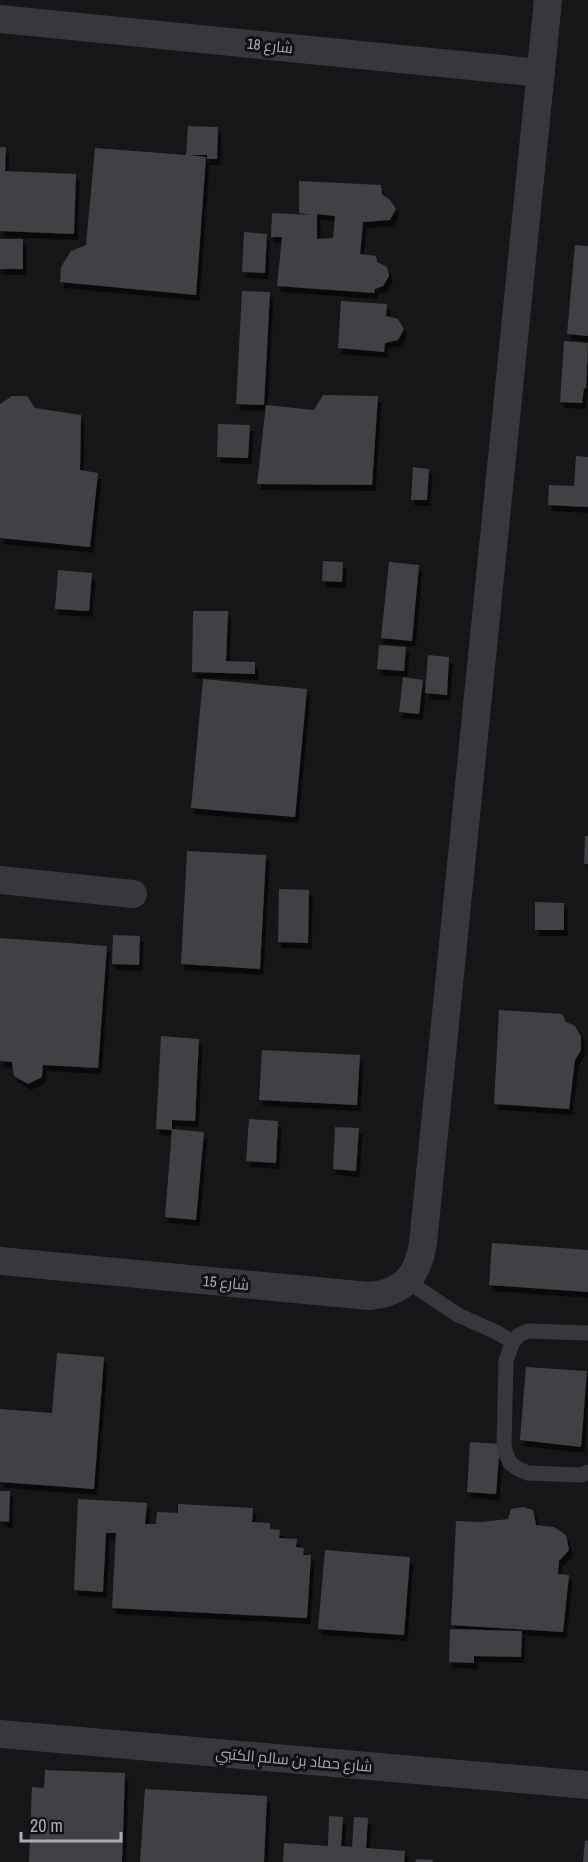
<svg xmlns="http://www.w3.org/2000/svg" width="588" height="1862" font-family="'Archivo Narrow',Cairo,sans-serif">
	<defs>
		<filter id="shadow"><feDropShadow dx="3.5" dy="6" stdDeviation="0" flood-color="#0009"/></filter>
	</defs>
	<rect width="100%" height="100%" fill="#161618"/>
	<g fill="#404145" fill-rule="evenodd" filter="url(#shadow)">
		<path d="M188 126 218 127 217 159H207V155H189L206 157 196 295 60 282 61 267 71 251 86 245 95 148 186 155Z"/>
		<path d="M0 147H6L5 171 76 174 74 234 0 231Z"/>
		<path d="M299 181 381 185 382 194 390 200 396 209 390 220 363 222 360 254 376 256 377 262 387 267 389 276 383 286 375 289 374 293 277 286 282 237H271L272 213 311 215 299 213ZM317 214 335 216 333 238 317 239Z"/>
		<path d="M244 232 267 234 265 273 242 272Z"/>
		<rect x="0" y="239" width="23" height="30"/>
		<path d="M575 245 588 246V336L567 334Z"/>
		<path d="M242 291 270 292 264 405 236 404Z"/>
		<path d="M341 301 387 304 386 316 398 319 404 329 398 340 385 343 384 352 338 348Z"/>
		<path d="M564 341 588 343 586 389 584 388 582 403 560 402Z"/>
		<path d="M323 395 378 396 372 485 257 484 266 405 314 410Z"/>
		<path d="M12 396H27L35 408 81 415 80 470 98 473 90 547 0 538V404Z"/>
		<path d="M218 424 250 425 248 458 217 457Z"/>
		<path d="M576 456 588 457V507L548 505 549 485 574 486Z"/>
		<path d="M413 467 429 469 427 500H411Z"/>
		<path d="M323 561 343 562 342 582 322 581Z"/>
		<path d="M389 562 419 565 412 641 381 638Z"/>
		<path d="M58 570 92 573 89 611 55 609Z"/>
		<path d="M193 611H228L226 661 255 662V674L192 672Z"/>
		<path d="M379 645 406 647 404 671 377 669Z"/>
		<path d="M428 655 449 657 447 695 425 693Z"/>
		<path d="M403 677 423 680 419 714 399 712Z"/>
		<path d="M203 679 307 689 295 817 191 808Z"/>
		<path d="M585 836H588V864H584Z"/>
		<path d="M187 851 266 855 260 969 181 964Z"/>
		<path d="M279 889 309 890 308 943 278 942Z"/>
		<path d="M535 902 564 903V930H535Z"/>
		<path d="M113 935 140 936 139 965 112 964Z"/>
		<path d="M0 938 107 946 98 1068 43 1065 42 1077 28 1084 14 1076 12 1062 0 1061Z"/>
		<path d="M499 1010 562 1014 566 1022 575 1026 581 1037V1050L575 1060 569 1109 494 1104Z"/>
		<path d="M161 1036 199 1039 195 1121 172 1120V1130L156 1129Z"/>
		<path d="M262 1050 360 1055 357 1105 259 1100Z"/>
		<path d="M249 1119 278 1121 276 1163 246 1161Z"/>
		<path d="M335 1127 359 1128 356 1171 333 1169Z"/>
		<path d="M172 1129 204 1132 196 1220 165 1217Z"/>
		<path d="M492 1243 588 1250V1292L489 1285Z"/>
		<path d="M57 1353 104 1357 94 1489 0 1482V1409L52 1413Z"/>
		<path d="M526 1367 587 1371 581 1447 520 1440Z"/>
		<path d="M470 1442 500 1444 496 1494 467 1492Z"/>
		<path d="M0 1491H10L9 1522 0 1521Z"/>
		<path d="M78 1499 147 1503 145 1524H156L157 1512 178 1513V1504L253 1508 252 1522 270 1523V1529L280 1530 279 1538 297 1539 296 1547 304 1548 303 1555H311L307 1618 112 1608 116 1533H106L103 1592 74 1590Z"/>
		<path d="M523 1507 533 1510 536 1525 554 1527 566 1535 569 1550 559 1561 558 1574 569 1575 563 1632 451 1625 456 1521 482 1522 508 1519 511 1509Z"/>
		<path d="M325 1550 410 1557 404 1635 318 1629Z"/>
		<path d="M450 1629 522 1631 521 1657 474 1656V1663L449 1662Z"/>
		<path d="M45 1770 125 1773 122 1862H29L32 1787 44 1788Z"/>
		<path d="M145 1789 267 1796 264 1862H140Z"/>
		<path d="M329 1816 343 1817 341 1846 352 1847 354 1817 368 1818 366 1848 405 1851 404 1862H283L284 1843 328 1846Z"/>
		<path d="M585 1840 588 1841V1862H583Z"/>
		<path d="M416 1859 433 1860V1862H415Z"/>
	</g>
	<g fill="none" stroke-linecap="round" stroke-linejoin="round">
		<g stroke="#37383d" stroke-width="15">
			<path d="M407 1281 458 1315 496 1332 513 1342"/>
			<path d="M588 1333 528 1331 519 1335 513 1342 506 1360 504 1445 506 1454 510 1463 518 1469 528 1473 581 1475 588 1472"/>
		</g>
		<g stroke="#37383d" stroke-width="28">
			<path d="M0 19 541 73"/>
			<path d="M0 880 133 894"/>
			<path d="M0 1261 369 1296C403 1293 418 1276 423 1243L548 0"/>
			<path d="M0 1734 588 1785"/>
		</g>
	</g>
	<g text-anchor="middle" stroke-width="6" stroke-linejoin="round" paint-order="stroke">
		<g font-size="15" fill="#a8adb8" stroke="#111113">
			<text transform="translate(270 46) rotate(6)" y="5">شارع 18</text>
			<text transform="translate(226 1283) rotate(5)" y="5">شارع 15</text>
			<text transform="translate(294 1760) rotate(5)" y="5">شارع حماد بن سالم الكتبي</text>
		</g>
	</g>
	<path d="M21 1832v9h100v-9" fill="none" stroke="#a8adb8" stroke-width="3"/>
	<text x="30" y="1832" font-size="18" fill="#a8adb8" stroke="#111113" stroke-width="4.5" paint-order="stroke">20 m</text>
</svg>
